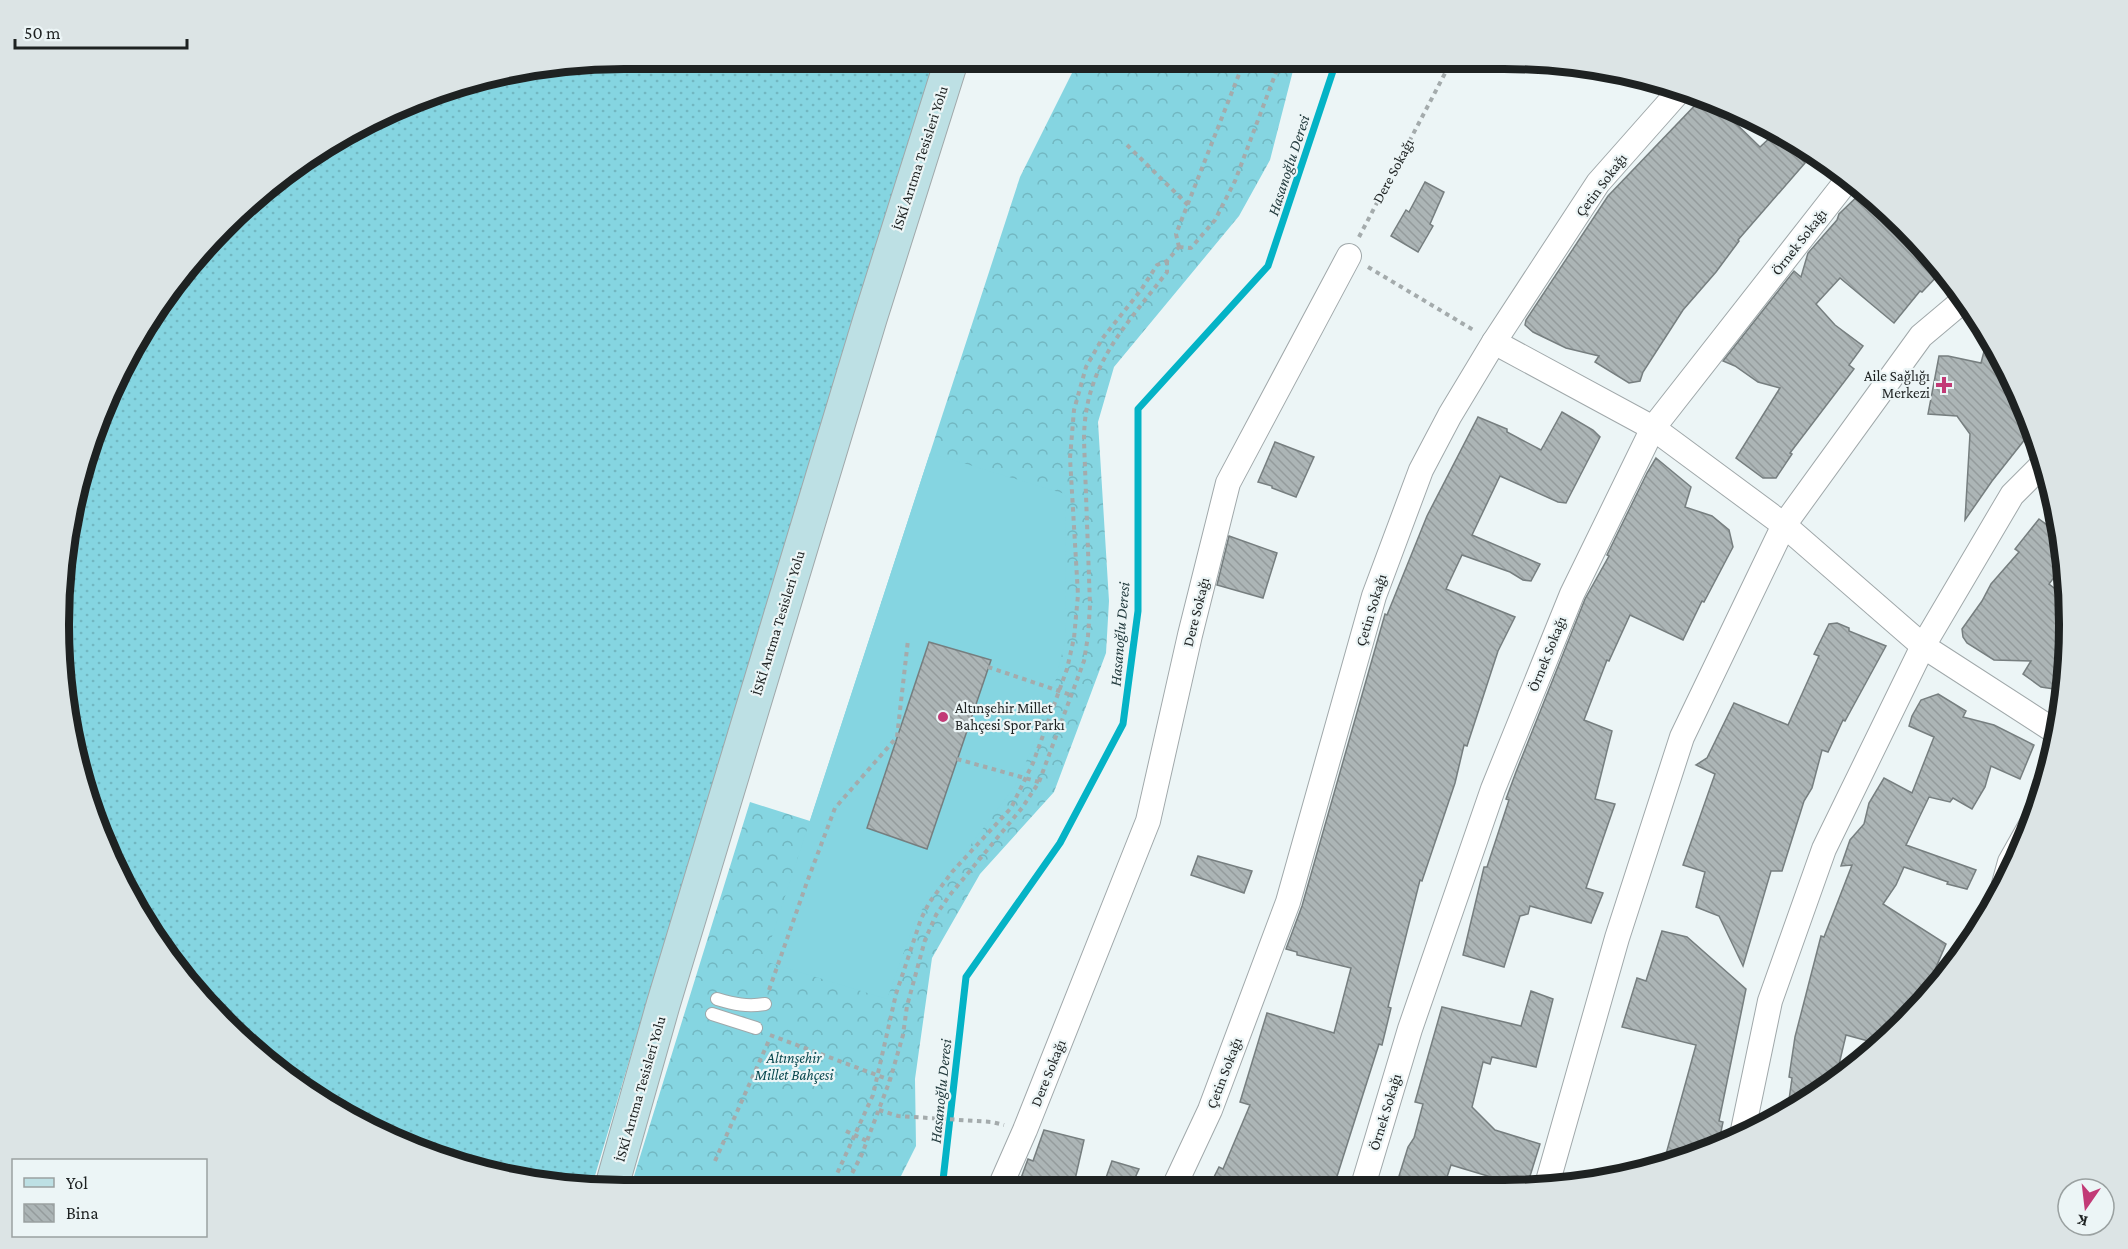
<svg xmlns="http://www.w3.org/2000/svg" width="2128" height="1249" font-family="'Crimson Pro',serif">
	<defs>
		<pattern id="grass-dots" width="8" height="8" patternUnits="userSpaceOnUse" patternTransform="scale(1.5)"><rect width="8" height="8" fill="#85d5e1"/><path d="M2 2h.1M6 6h.1" fill="none" stroke="#72b7c1" stroke-width="1.8" stroke-linecap="round"/></pattern>
		<pattern id="forest-crowns" width="20" height="18" patternUnits="userSpaceOnUse" patternTransform="scale(1.5)"><rect width="20" height="18" fill="#85d5e1"/><path d="M2 6a3 3 0 1 1 6 0M12 15a3 3 0 1 1 6 0" fill="none" stroke="#72b7c1"/></pattern>
		<pattern id="building-back-hatch" width="6" height="6" patternUnits="userSpaceOnUse" patternTransform="scale(1.5)"><rect width="6" height="6" fill="#acb5b6"/><path d="M-1 5l2 2M0 0l6 6M5-1l2 2" fill="none" stroke="#949b9c"/></pattern>
	</defs>
	<rect width="100%" height="100%" fill="#ecf5f6"/>
	<path fill="url(#grass-dots)" d="M625 59H936L680 890 591 1189H587L442 1160 310 1095 176 969 101 841 60 661 78 478 154 310 280 175 443 88Z"/>
	<path fill="url(#forest-crowns)" d="M1079 59H1296L1270 160 1239 216 1114 367 1098 422 1109 601 1106 653 1054 792 980 874 932 958 915 1079 916 1146 901 1176 890 1189H630L750 802 810 821 1020 177Z"/>
	<path fill="#85d5e1" d="M930 453 1065 494 1066 637 1056 679 1029 755 1015 786 917 916 887 999 764 961Z"/>
	<g fill="none" stroke-linecap="round" stroke-linejoin="round">
		<path stroke="#04b3c6" stroke-width="7" d="M942 1189 966 977 1060 843 1123 724 1138 611V409L1268 266 1337 59"/>
	</g>
	<g fill="url(#building-back-hatch)" stroke="#767e7f" stroke-width="1.5">
		<path d="M1703 97 1715 103 1760 147 1775 133 1805 163 1738 240 1739 241 1716 272 1683 310 1643 372 1640 381 1629 383 1595 362 1599 356 1566 348 1533 332 1525 325 1526 320 1608 196Z"/>
		<path d="M1425 182 1444 192 1430 224 1433 226 1418 252 1391 236 1406 210 1409 212Z"/>
		<path d="M1863 191 1903 224 1942 271 1922 292 1920 291 1894 323 1840 278 1816 304 1835 325 1863 346 1849 365 1854 369 1790 453 1792 454 1776 478H1763L1736 458 1780 388 1758 382 1735 366 1723 361 1794 271 1801 277 1808 253 1837 220 1839 214Z"/>
		<path d="M1988 336 2026 408 2033 429 1992 481 1965 520 1970 434 1957 416 1928 414 1939 356H1948L1981 363Z"/>
		<path d="M1562 412 1593 430 1600 437 1566 503 1558 502 1500 476 1472 535 1540 564 1531 581 1523 580 1510 572 1462 555 1446 589 1515 617 1498 651 1467 746 1464 745 1455 783 1422 881 1420 880 1388 1007 1391 1008 1382 1045 1379 1044 1333 1189H1208L1219 1167 1223 1169 1250 1105 1240 1102 1267 1013 1334 1033 1351 968 1297 955V952L1286 949 1302 906 1385 614 1387 615 1427 516 1478 417 1507 429V432L1541 450Z"/>
		<path d="M1275 442 1314 457 1296 497 1272 488V486L1258 482Z"/>
		<path d="M1656 458 1691 487 1685 507 1712 516 1729 530 1733 547 1704 602 1702 601 1683 640 1630 615 1609 661 1607 660 1584 720 1612 731 1595 799 1615 804 1586 888 1603 893 1591 923 1530 906 1528 914 1520 916 1504 967 1463 955 1484 867H1487L1509 800 1506 799 1516 772 1585 599 1609 556 1607 555 1647 473Z"/>
		<path d="M2039 519 2061 535 2064 564 2049 584 2067 598 2069 624 2063 687 2054 689 2041 687 2023 674 2031 661 1994 660 1967 643 1963 637 1962 629 1982 601 1991 584 2019 552 2015 549Z"/>
		<path d="M1229 536 1277 553 1263 598 1217 585Z"/>
		<path d="M1837 623 1849 628V631L1886 646 1845 721 1843 720 1828 752 1822 750 1812 788 1804 801 1782 871H1771L1743 966 1719 916 1696 907 1705 872 1683 865 1715 774 1696 765 1707 758 1734 703 1788 725 1819 656 1814 654 1829 624Z"/>
		<path d="M929 642 991 660 927 849 867 828Z"/>
		<path d="M1938 694 1966 711 1963 717 1994 725 2034 745 2020 779 1991 766 1985 787 1972 809 1953 798 1950 802 1929 797 1906 845 1976 870 1967 889 1947 884 1948 882 1904 867 1896 885 1883 904 1946 944 1934 972 1939 973 1934 987 1903 1025 1879 1044 1846 1035 1836 1077 1787 1114 1792 1078 1789 1077 1795 1037 1821 936 1824 937 1852 865 1841 866 1850 840 1864 824 1869 803 1884 778 1912 793 1934 737 1909 726 1912 716 1921 700Z"/>
		<path d="M1198 856 1252 871 1244 893 1191 875Z"/>
		<path d="M1662 931 1687 937 1746 989 1719 1121 1723 1122 1718 1146 1685 1161 1663 1165 1696 1045 1622 1027 1637 978 1646 981Z"/>
		<path d="M1531 991 1553 999 1536 1067 1492 1057 1490 1064 1483 1062 1472 1107 1495 1130 1540 1144 1526 1189H1487L1491 1177 1451 1165 1443 1189H1395L1408 1147 1414 1138 1423 1104 1415 1102 1442 1007 1521 1026Z"/>
		<path d="M1044 1130 1084 1140 1074 1184 1071 1189H1017L1028 1159 1033 1161Z"/>
		<path d="M1112 1161 1139 1169 1130 1189 1103 1186Z"/>
	</g>
	<g fill="none" stroke-linecap="round" stroke-linejoin="round">
		<defs>
			<g id="lane">
				<path d="M717 999C734 1004 747 1007 765 1004"/>
				<path d="M712 1014 756 1028"/>
			</g>
			<g id="street">
				<path d="M1494 342 1653 428 1784 525 1923 646 2059 734"/>
				<path d="M2004 884 2010 862 2032 823"/>
				<path d="M1742 1135 1770 1001 1824 849 1923 646 2012 495 2043 464"/>
				<path d="M1546 1188 1617 938 1682 737 1784 525 1921 336 1965 299"/>
				<path d="M999 1189 1025 1130 1148 821 1190 635 1228 483 1349 256"/>
				<path d="M1173 1189 1210 1110 1288 902 1374 596 1421 470 1450 415 1494 342 1598 183 1682 88"/>
				<path d="M1362 1189 1410 1029 1493 789 1572 594 1653 428 1848 179"/>
			</g>
			<path id="secondary" d="M611 1189 663 1005 870 319 952 59"/>
		</defs>
		<use href="#lane" stroke="#a0a8aa" stroke-width="14"/>
		<use href="#street" stroke="#a0a8aa" stroke-width="26"/>
		<use href="#secondary" stroke="#a0a8aa" stroke-width="35"/>
		<g stroke="#a4abac" stroke-width="4" stroke-dasharray="4.5 4.5" stroke-linecap="butt">
			<path d="M1127 145 1188 205"/>
			<path d="M1359 237 1452 60"/>
			<path d="M1179 247 1191 248 1215 220 1235 181 1281 59"/>
			<path d="M1179 247 1176 234 1245 59"/>
			<path d="M1368 267 1475 331"/>
			<path d="M988 667 1071 695"/>
			<path d="M957 759 1039 782"/>
			<path d="M769 990 807 882 835 808 897 737 908 640"/>
			<path d="M770 1035 890 1080"/>
			<path d="M879 1110 898 1116 992 1122 1004 1125"/>
			<path d="M846 1131 867 1141"/>
			<path d="M715 1161 770 1038"/>
			<path d="M830 1189 873 1095 896 994 921 919 929 903 952 872 1011 808 1033 763 1067 669 1074 638 1078 595 1070 458 1074 410 1086 367 1102 339 1141 290 1157 265 1167 261 1179 247"/>
			<path d="M844 1189 862 1154 890 1080 903 1035 907 1006 925 940 936 915 949 896 1022 808 1039 782 1084 661 1088 636 1090 605 1084 440C1084 366 1125 327 1167 272V261"/>
		</g>
		<use href="#lane" stroke="#fff" stroke-width="12"/>
		<use href="#street" stroke="#fff" stroke-width="24"/>
		<use href="#secondary" stroke="#bde0e4" stroke-width="33"/>
	</g>
	<g fill="#c23a76" stroke="#ecf5f6" stroke-width="2">
		<path d="M1941 376h6v6h6v6h-6v6h-6v-6h-6v-6h6z"/>
		<circle cx="943" cy="717" r="6"/>
	</g>
	<g text-anchor="middle" stroke-width="4.5" stroke-linejoin="round" paint-order="stroke">
		<g font-size="15" fill="#1e2222" stroke="#ecf5f6">
			<text transform="translate(920 158) rotate(-72)" y="5">İSKİ Arıtma Tesisleri Yolu</text>
			<text transform="translate(1393 171) rotate(-62)" y="5">Dere Sokağı</text>
			<text transform="translate(1601 185) rotate(-53)" y="5">Çetin Sokağı</text>
			<text transform="translate(1799 242) rotate(-52)" y="5">Örnek Sokağı</text>
			<text transform="translate(1371 610) rotate(-73)" y="5">Çetin Sokağı</text>
			<text transform="translate(1196 612) rotate(-76)" y="5">Dere Sokağı</text>
			<text transform="translate(778 623) rotate(-73)" y="5">İSKİ Arıtma Tesisleri Yolu</text>
			<text transform="translate(1547 654) rotate(-68)" y="5">Örnek Sokağı</text>
			<text transform="translate(1048 1073) rotate(-68)" y="5">Dere Sokağı</text>
			<text transform="translate(1224 1073) rotate(-69)" y="5">Çetin Sokağı</text>
			<text transform="translate(640 1089) rotate(-74)" y="5">İSKİ Arıtma Tesisleri Yolu</text>
			<text transform="translate(1385 1112) rotate(-73)" y="5">Örnek Sokağı</text>
		</g>
		<g font-size="15" fill="#1e2222" stroke="#ecf5f6" text-anchor="end">
			<text x="1930" y="381">Aile Sağlığı<tspan x="1930" dy="17">Merkezi</tspan></text>
			<text x="955" y="713" text-anchor="start">Altınşehir Millet<tspan x="955" dy="17">Bahçesi Spor Parkı</tspan></text>
		</g>
		<g font-size="15" font-style="italic" fill="#08484f" stroke="#ecf5f6">
			<text x="794" y="1063">Altınşehir<tspan x="794" dy="17">Millet Bahçesi</tspan></text>
		</g>
		<g font-size="16" font-style="italic" fill="#243c3f" stroke="#ecf5f6">
			<text transform="translate(1288 165) rotate(-72)" y="6">Hasanoğlu Deresi</text>
			<text transform="translate(1119 634) rotate(-85)" y="6">Hasanoğlu Deresi</text>
			<text transform="translate(940 1091) rotate(-84)" y="6">Hasanoğlu Deresi</text>
		</g>
	</g>
	<path d="M0 0H2128V1249H0ZM624 69H1504A555 555 0 0 1 2059 624V625A555 555 0 0 1 1504 1180H624A555 555 0 0 1 69 625V624A555 555 0 0 1 624 69Z" fill="#dce4e5" fill-rule="evenodd"/>
	<path fill="none" stroke="#1e2222" stroke-width="8" d="M624 69H1504A555 555 0 0 1 2059 624V625A555 555 0 0 1 1504 1180H624A555 555 0 0 1 69 625V624A555 555 0 0 1 624 69Z"/>
	<rect x="12" y="1159" width="195" height="78" fill="#ecf5f6" stroke="#9aa1a1" stroke-width="1.5"/>
	<rect x="24" y="1178" width="30" height="9" fill="#bde0e4" stroke="#9aa1a1" stroke-width="1.5"/>
	<text x="66" y="1189" font-size="18" fill="#1e2222">Yol</text>
	<rect x="24" y="1204" width="30" height="18" fill="url(#building-back-hatch)" stroke="#9aa1a1" stroke-width="1.5"/>
	<text x="66" y="1219" font-size="18" fill="#1e2222">Bina</text>
	<g transform="translate(2086 1207) rotate(194)"><circle r="28" fill="#ecf5f6" stroke="#9aa1a1" stroke-width="1.5"/>
	<path d="M0-4.5L10 22L0 15L-10 22Z" fill="#c23a76"/>
	<text y="-9" font-size="16" font-weight="bold" text-anchor="middle" fill="#1e2222">K</text>
	</g>
	<path d="M15 39v9h172v-9" fill="none" stroke="#1e2222" stroke-width="3"/>
	<text x="24" y="39" font-size="18" fill="#1e2222" stroke="#ecf5f6" stroke-width="4.5" paint-order="stroke">50 m</text>
</svg>
